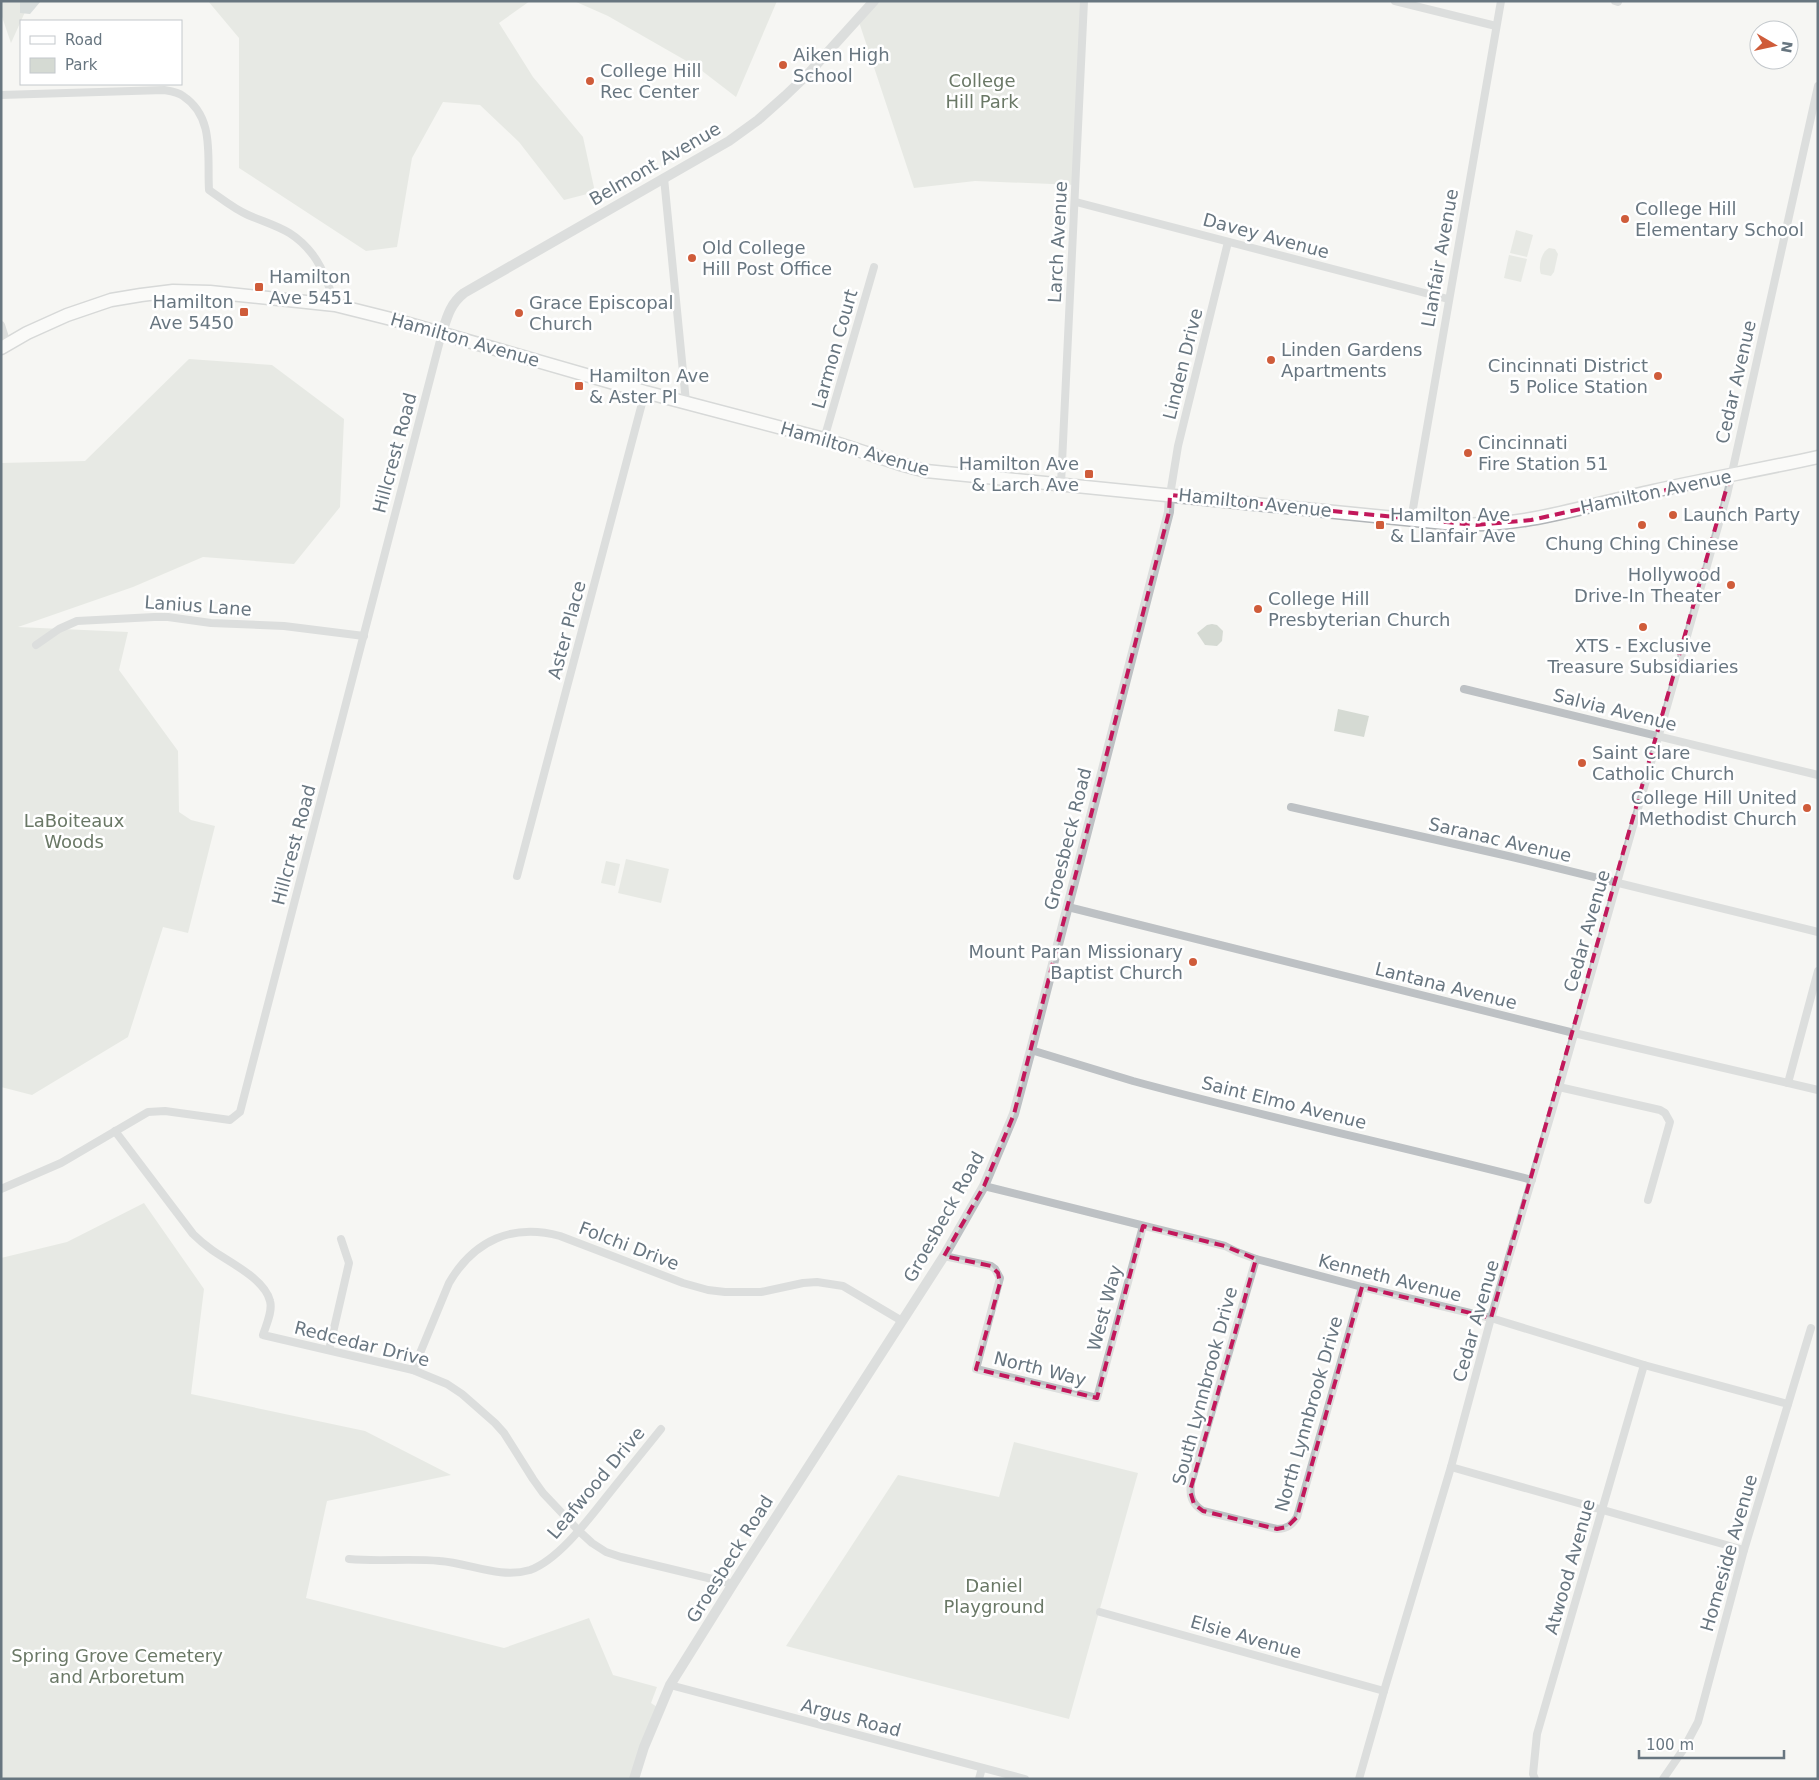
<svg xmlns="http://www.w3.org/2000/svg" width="1819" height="1780" font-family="'DejaVu Sans',sans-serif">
	<rect width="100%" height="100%" fill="#f6f6f3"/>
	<g fill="#d5dad3">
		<path d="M1 1H30L11 43 1 14Z"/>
		<path d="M208 1H530L499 23 533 77 583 137 595 192 564 200 519 142 480 105 443 102 412 158 397 247 366 251 239 168V38Z"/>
		<path d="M574 1H777L736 97 697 67 608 16Z"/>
		<path d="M874 1H1084L1076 185 975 181 914 188 858 19Z"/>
		<path d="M1516 230 1533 235 1527 257 1510 253Z"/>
		<path d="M1549 248 1555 249 1558 254 1554 272 1551 276 1541 274C1538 267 1541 252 1549 248Z"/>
		<path d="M1509 255 1527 259 1521 282 1504 278Z"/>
		<path d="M189 359 272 365 344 419 340 507 294 564 203 557 133 587 18 627 128 632 119 670 178 751 179 812 191 820 215 826 188 933 163 927 128 1037 32 1095 1 1087V463L85 461Z"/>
		<path d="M1212 624 1217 625 1223 631 1222 641 1217 646 1205 645 1197 633 1207 625Z"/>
		<path d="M1338 709 1369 716 1364 737 1334 731Z"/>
		<path d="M626 859 669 869 661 903 618 893Z"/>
		<path d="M606 861 620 864 615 886 601 883Z"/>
		<path d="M144 1203 204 1289 191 1394 365 1431 451 1475 327 1501 306 1598 504 1648 589 1618 613 1675 657 1687 651 1703 660 1709 634 1779H1V1258L67 1242Z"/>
		<path d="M1014 1442 1138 1473 1069 1719 786 1646 898 1475 999 1497Z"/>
	</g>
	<path fill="#b6c0c4" d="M20 1H41L30 14 20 13Z"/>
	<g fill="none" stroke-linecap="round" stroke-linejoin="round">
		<defs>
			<path id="primary" d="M1 348 27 333 67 315 111 300 141 295 173 291 210 292 335 305 395 320 645 392 824 439 900 464 926 471 1455 524C1523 528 1588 505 1653 491 1708 479 1763 469 1818 457"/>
		</defs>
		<use href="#primary" stroke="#b1b5b8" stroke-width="15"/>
		<g stroke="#bdc1c4" stroke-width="8">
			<path d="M1395 1 1496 26"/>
			<path d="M1615 1 1618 2"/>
			<path d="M1 95 164 90C170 91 178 92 183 96 215 117 207 156 209 190 222 199 234 209 248 215 276 227 293 229 313 255 324 270 330 289 335 305"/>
			<path d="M664 178 686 402"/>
			<path d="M1076 202 1448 299"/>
			<path d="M1 325 7 344"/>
			<path d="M824 439 874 267"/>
			<path d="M1061 484 1084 1"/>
			<path d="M1170 495 1178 446 1228 242"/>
			<path d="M1411 520 1501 1"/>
			<path d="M36 645 59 629 77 621 154 617H168L211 623 284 626 364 636"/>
			<path d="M1464 689 1818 775"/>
			<path d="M1291 807 1508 856 1818 932"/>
			<path d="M517 876 645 392"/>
			<path d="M1068 907 1574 1033 1818 1090"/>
			<path d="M1031 1050C1065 1060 1099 1071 1133 1081 1265 1117 1399 1146 1532 1180"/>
			<path d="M1788 1083 1818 971"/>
			<path d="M1559 1087 1660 1110 1665 1113 1670 1122 1648 1200"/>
			<path d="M115 1131 193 1234C199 1240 205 1245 212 1250 229 1262 265 1279 270 1301 273 1311 266 1325 263 1335L413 1370 447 1384 462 1394 495 1423 504 1433 533 1479 543 1493 579 1531 592 1543 606 1552 621 1557 733 1584"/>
			<path d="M984 1186 1225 1246 1237 1252 1256 1259 1362 1287 1491 1318 1644 1365 1788 1404"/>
			<path d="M1 1189 61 1163 148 1112 165 1111 230 1120 240 1112 442 333"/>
			<path d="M944 1256 991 1266 995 1269 1000 1278 976 1369 1097 1398 1143 1226"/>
			<path d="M1256 1259 1191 1483C1189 1496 1192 1504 1203 1511L1277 1529C1287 1529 1292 1525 1297 1517L1362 1287"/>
			<path d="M329 1350 349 1263 341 1239"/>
			<path d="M413 1370 449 1283C474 1240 513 1223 560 1236L683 1283 708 1290 725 1292H761L803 1283 817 1282 843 1286 902 1321"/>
			<path d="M1451 1467 1744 1550"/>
			<path d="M349 1559C379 1562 409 1558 440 1561 469 1563 500 1579 530 1570 560 1559 591 1516 611 1491 627 1471 644 1450 661 1429"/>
			<path d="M1100 1612 1384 1691"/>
			<path d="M670 1685 1025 1779"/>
			<path d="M979 1779 982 1768"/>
			<path d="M1359 1779 1384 1691 1451 1467 1491 1318 1559 1087 1727 495 1818 86"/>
			<path d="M1535 1779 1533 1774 1537 1734 1644 1365"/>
			<path d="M1663 1779 1683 1750 1698 1722 1744 1550 1811 1328"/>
		</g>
		<g stroke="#bdc1c4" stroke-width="10">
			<path d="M442 333C447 317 450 304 464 293L729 141 758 120 785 96 808 74 874 1"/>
			<path d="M634 1779 644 1747 670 1685 733 1584 944 1256 984 1186 1014 1114 1031 1050 1169 512 1170 495"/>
		</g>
		<use href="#primary" stroke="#fff" stroke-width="12"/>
	</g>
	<path d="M0 0H1819V1780H0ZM1730 476 1491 1318 1362 1287 1297 1517 1287 1527 1277 1529 1203 1511 1194 1504 1190 1491 1256 1259 1225 1246 1143 1226 1097 1398 976 1369 1000 1283 998 1273 991 1266 944 1256 984 1186 1014 1114 1169 512 1170 495 1476 525 1531 520Z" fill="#f6f6f3" fill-opacity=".55" fill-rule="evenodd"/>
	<path fill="none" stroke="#c2185b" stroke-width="4" stroke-dasharray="10 6" stroke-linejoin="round" d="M1730 476 1491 1318 1362 1287 1297 1517 1287 1527 1277 1529 1203 1511 1194 1504 1190 1491 1256 1259 1225 1246 1143 1226 1097 1398 976 1369 1000 1283 998 1273 991 1266 944 1256 984 1186 1014 1114 1169 512 1170 495 1476 525 1531 520Z"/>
	<g fill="#cf5c3a" stroke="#fff" stroke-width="2">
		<circle cx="783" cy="65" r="5"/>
		<circle cx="590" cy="81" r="5"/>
		<circle cx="1625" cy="219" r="5"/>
		<circle cx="692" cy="258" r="5"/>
		<rect x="254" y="282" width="10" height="10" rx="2.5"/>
		<rect x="239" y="307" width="10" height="10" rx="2.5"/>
		<circle cx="519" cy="313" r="5"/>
		<circle cx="1271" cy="360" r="5"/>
		<circle cx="1658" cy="376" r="5"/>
		<rect x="574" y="381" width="10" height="10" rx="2.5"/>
		<circle cx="1468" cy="453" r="5"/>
		<rect x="1084" y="469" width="10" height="10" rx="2.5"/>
		<circle cx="1673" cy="515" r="5"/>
		<rect x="1375" y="520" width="10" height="10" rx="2.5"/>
		<circle cx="1642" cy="525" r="5"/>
		<circle cx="1731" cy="585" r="5"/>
		<circle cx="1258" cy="609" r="5"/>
		<circle cx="1643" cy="627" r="5"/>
		<circle cx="1582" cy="763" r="5"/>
		<circle cx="1807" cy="808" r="5"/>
		<circle cx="1193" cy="962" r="5"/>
	</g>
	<g text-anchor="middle" stroke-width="5" stroke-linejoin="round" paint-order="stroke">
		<g font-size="18" fill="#687680" stroke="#fff" text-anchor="start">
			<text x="793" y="61">Aiken High<tspan x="793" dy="21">School</tspan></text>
			<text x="600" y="77">College Hill<tspan x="600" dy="21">Rec Center</tspan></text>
			<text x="1635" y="215">College Hill<tspan x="1635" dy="21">Elementary School</tspan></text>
			<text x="702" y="254">Old College<tspan x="702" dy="21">Hill Post Office</tspan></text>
			<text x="269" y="283">Hamilton<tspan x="269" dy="21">Ave 5451</tspan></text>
			<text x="234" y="308" text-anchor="end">Hamilton<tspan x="234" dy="21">Ave 5450</tspan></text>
			<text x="529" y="309">Grace Episcopal<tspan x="529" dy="21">Church</tspan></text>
			<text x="1281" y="356">Linden Gardens<tspan x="1281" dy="21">Apartments</tspan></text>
			<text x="1648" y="372" text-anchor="end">Cincinnati District<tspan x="1648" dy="21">5 Police Station</tspan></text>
			<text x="589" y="382">Hamilton Ave<tspan x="589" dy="21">&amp; Aster Pl</tspan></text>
			<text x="1478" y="449">Cincinnati<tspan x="1478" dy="21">Fire Station 51</tspan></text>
			<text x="1079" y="470" text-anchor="end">Hamilton Ave<tspan x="1079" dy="21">&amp; Larch Ave</tspan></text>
			<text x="1390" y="521">Hamilton Ave<tspan x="1390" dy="21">&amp; Llanfair Ave</tspan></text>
			<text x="1683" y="521">Launch Party</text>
			<text x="1642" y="550" text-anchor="middle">Chung Ching Chinese</text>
			<text x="1721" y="581" text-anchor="end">Hollywood<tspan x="1721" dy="21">Drive-In Theater</tspan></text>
			<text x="1268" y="605">College Hill<tspan x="1268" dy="21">Presbyterian Church</tspan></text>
			<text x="1643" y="652" text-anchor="middle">XTS - Exclusive<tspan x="1643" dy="21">Treasure Subsidiaries</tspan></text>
			<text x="1592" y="759">Saint Clare<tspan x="1592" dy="21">Catholic Church</tspan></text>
			<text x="1797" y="804" text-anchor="end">College Hill United<tspan x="1797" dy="21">Methodist Church</tspan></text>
			<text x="1183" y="958" text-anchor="end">Mount Paran Missionary<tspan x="1183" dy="21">Baptist Church</tspan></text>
		</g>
		<g font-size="18" fill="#6a7866" stroke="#fff">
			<text x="982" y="87">College<tspan x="982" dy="21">Hill Park</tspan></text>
			<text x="74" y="827">LaBoiteaux<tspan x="74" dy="21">Woods</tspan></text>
			<text x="994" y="1592">Daniel<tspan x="994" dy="21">Playground</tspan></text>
			<text x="117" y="1662">Spring Grove Cemetery<tspan x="117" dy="21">and Arboretum</tspan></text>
		</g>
		<g font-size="18" fill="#687680" stroke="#fff">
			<text transform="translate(655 164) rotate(-30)" y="6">Belmont Avenue</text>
			<text transform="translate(1266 236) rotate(15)" y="6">Davey Avenue</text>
			<text transform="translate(1058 242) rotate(-87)" y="6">Larch Avenue</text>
			<text transform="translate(1440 258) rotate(-80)" y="6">Llanfair Avenue</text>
			<text transform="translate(465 340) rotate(16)" y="6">Hamilton Avenue</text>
			<text transform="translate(835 349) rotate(-74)" y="6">Larmon Court</text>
			<text transform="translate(1183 364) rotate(-76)" y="6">Linden Drive</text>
			<text transform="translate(1736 382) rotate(-77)" y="6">Cedar Avenue</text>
			<text transform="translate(855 449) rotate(16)" y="6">Hamilton Avenue</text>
			<text transform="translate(395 453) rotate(-75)" y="6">Hillcrest Road</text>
			<text transform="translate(1656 492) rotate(-12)" y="6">Hamilton Avenue</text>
			<text transform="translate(1255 503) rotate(6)" y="6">Hamilton Avenue</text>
			<text transform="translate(198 606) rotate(4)" y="6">Lanius Lane</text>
			<text transform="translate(567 630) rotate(-75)" y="6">Aster Place</text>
			<text transform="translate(1615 710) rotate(14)" y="6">Salvia Avenue</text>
			<text transform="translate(1068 839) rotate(-76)" y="6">Groesbeck Road</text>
			<text transform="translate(1500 840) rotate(13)" y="6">Saranac Avenue</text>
			<text transform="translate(294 845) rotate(-75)" y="6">Hillcrest Road</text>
			<text transform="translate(1587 931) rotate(-74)" y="6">Cedar Avenue</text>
			<text transform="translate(1446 986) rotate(14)" y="6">Lantana Avenue</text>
			<text transform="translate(1284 1103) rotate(14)" y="6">Saint Elmo Avenue</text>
			<text transform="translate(944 1217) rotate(-61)" y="6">Groesbeck Road</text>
			<text transform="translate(629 1246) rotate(21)" y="6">Folchi Drive</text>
			<text transform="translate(1390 1278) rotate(14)" y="6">Kenneth Avenue</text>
			<text transform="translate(1105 1308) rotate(-75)" y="6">West Way</text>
			<text transform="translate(1476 1321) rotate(-74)" y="6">Cedar Avenue</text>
			<text transform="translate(362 1344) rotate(14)" y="6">Redcedar Drive</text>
			<text transform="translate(1040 1369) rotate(14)" y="6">North Way</text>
			<text transform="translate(1205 1386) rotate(-75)" y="6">South Lynnbrook Drive</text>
			<text transform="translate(1309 1414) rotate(-74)" y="6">North Lynnbrook Drive</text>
			<text transform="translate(596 1483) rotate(-50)" y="6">Leafwood Drive</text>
			<text transform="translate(1729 1553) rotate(-74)" y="6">Homeside Avenue</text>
			<text transform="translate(730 1559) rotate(-58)" y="6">Groesbeck Road</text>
			<text transform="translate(1570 1567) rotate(-74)" y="6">Atwood Avenue</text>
			<text transform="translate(1246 1637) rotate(16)" y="6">Elsie Avenue</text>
			<text transform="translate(851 1718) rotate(15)" y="6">Argus Road</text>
		</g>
	</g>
	<rect width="1819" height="1780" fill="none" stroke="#687680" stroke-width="5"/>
	<rect x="20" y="20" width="162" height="65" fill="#ffffff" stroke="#c3c8cc"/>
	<rect x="30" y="36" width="25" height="8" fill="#ffffff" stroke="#c3c8cc"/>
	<text x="65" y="45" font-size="15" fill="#687680">Road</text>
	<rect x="30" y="58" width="25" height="15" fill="#d5dad3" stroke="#c3c8cc"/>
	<text x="65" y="70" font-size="15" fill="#687680">Park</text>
	<g transform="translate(1774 45) rotate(99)"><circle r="24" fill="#ffffff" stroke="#c3c8cc"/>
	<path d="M0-4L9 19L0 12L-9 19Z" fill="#cf5c3a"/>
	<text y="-8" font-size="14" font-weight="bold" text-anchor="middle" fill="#687680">N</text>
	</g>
	<path d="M1639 1750v8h145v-8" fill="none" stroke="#687680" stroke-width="2.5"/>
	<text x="1646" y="1750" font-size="15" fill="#687680" stroke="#ffffff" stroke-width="4" paint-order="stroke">100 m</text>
</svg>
